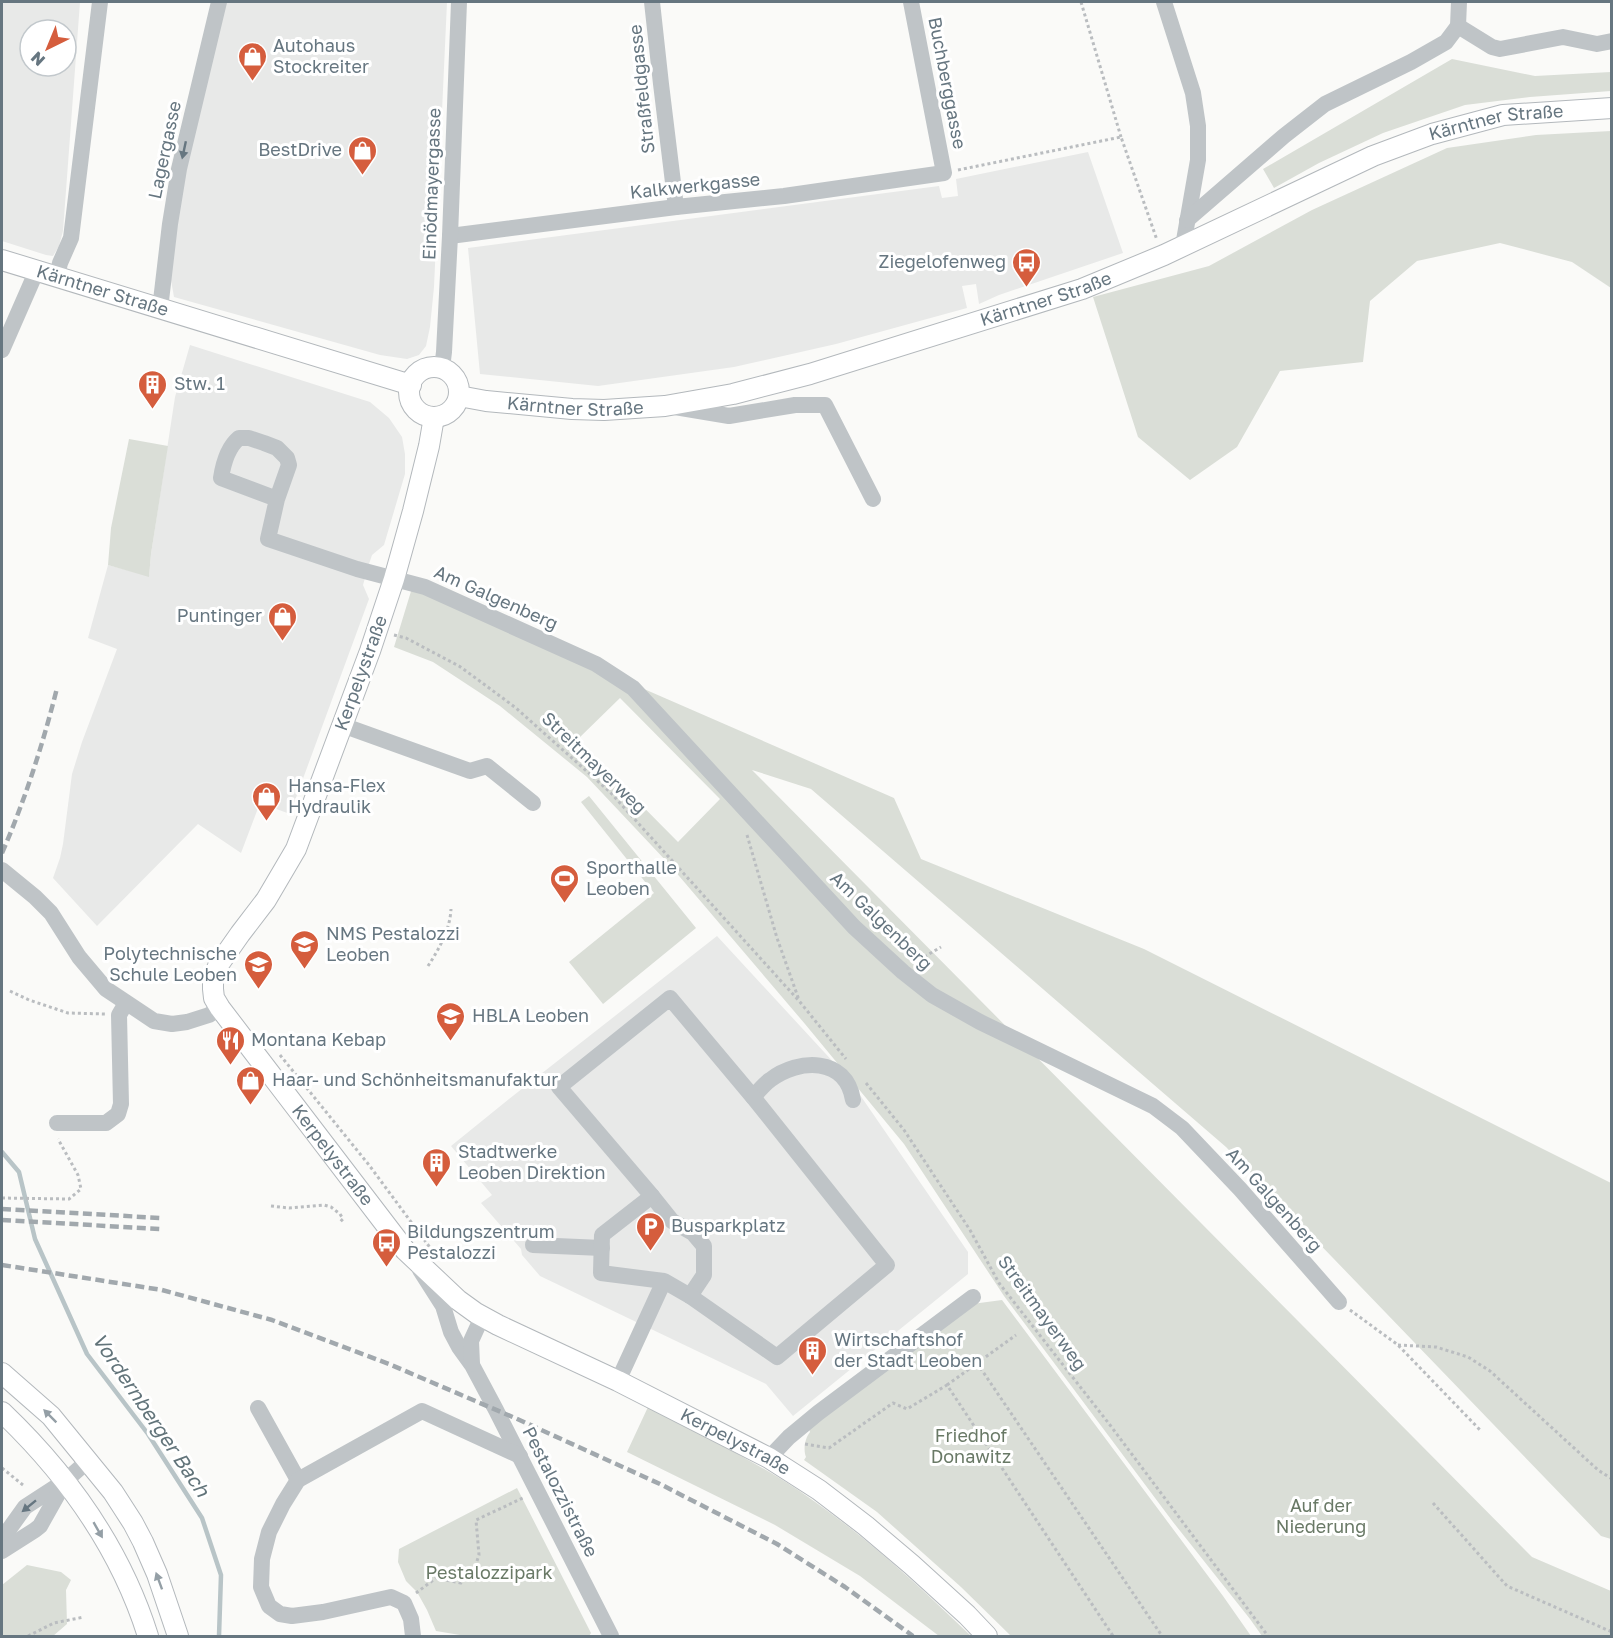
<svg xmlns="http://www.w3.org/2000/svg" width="1613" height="1638" font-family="'Golos Text',sans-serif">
	<rect width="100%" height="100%" fill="#fafaf8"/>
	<g fill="#e8e9e8" fill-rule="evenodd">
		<path d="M2 2H80L63 231 59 246 53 256 46 255 2 241ZM30 30H66V66H30Z"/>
		<path d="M225 2H447L434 287 430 327 426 346 419 355 407 359 380 355 174 297 169 269 187 163Z"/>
		<path d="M1088 152 1123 253 999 295 979 304 976 284 962 286 967 308 836 344 734 367 598 386 480 374 468 248 939 186 942 198 958 196 956 179Z"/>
		<path d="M190 345 370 402 389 418 402 437 405 454V474L384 545 372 555 369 564 363 585 369 599 290 814 260 803 241 853 198 824 97 926 53 878 60 858 63 844 72 774 82 742 117 649 88 638 108 565 149 576 151 554 175 397Z"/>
		<path d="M717 936 849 1079 968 1252V1274L793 1416 766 1384 540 1276 522 1255 521 1249 481 1203 492 1195 451 1146 509 1099Z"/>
	</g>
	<g fill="#daded7" fill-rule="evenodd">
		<path d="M1452 59 1535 76 1611 72V91L1530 97 1465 105 1383 133 1319 163 1274 188 1263 169Z"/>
		<path d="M1611 131V288L1572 262 1500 243 1417 261 1370 301 1363 362 1280 371 1237 447 1190 480 1138 437 1093 297 1209 266 1312 210 1447 148 1536 135Z"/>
		<path d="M129 439 168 446 151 554 149 577 108 565 111 528Z"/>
		<path d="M412 588 894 798 921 859 1144 949 1611 1183V1539L1601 1536 1226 1147 811 789 752 770 1532 1557 1611 1591V1636H1262L1250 1619 1173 1522 1004 1296 904 1144 805 1024 668 863 587 777 500 706 433 662 394 647ZM620 698 720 799 678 842 577 740Z"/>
		<path d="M589 796 696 928 603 1004 569 962 654 893 581 802Z"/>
		<path d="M1002 1300 1223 1596 1251 1636H1011L961 1587 877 1512 804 1460 806 1457C803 1450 805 1438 810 1432L809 1429 972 1304Z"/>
		<path d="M648 1407C693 1430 738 1453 781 1479 851 1523 912 1579 971 1636H939L860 1576 775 1525 627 1452Z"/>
		<path d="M517 1488 591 1633 589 1636H466L436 1631 427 1610 417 1592 406 1581 398 1562 399 1549Z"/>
		<path d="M27 1565 61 1572 71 1580 66 1590 67 1624 53 1636H2V1585Z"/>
	</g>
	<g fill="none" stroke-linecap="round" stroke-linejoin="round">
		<path stroke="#b8c4c7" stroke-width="4.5" d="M2 1152 19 1172 35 1239 87 1354 148 1434 202 1518 221 1575 219 1636"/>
		<defs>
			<g id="major">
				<path id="s1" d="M2 260 411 385"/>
				<circle cx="434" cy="392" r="25"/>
				<path id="s2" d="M459 396 486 401 572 409 604 410 665 406 733 394 810 374 1082 289 1164 255 1373 156 1432 134 1503 115 1612 108"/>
				<path id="s3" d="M434 417 429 446 413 511 394 579 370 651 296 849 266 900 240 934 219 964 213 978V989L214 998 220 1008 405 1250 458 1300 476 1313 498 1325 618 1381 769 1458 819 1490 866 1526 912 1565 967 1615 987 1636"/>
				<path d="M2 1373 51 1416 113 1492 133 1523 143 1542 157 1574 178 1636"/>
				<path d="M2 1412C67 1474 121 1550 148 1636"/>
			</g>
		</defs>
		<use href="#major" stroke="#b3b8bc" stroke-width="22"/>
		<g stroke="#babdc0" stroke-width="3" stroke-dasharray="3 3" stroke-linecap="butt">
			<path d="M1081 2 1121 137"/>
			<path d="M958 170 1121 137 1157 240"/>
			<path d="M394 635 406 638 423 647 459 666 477 679 516 708 610 792 800 1002 846 1059"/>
			<path d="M747 835 777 938 799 1000"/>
			<path d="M914 963 941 947"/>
			<path d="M428 966C439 949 450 930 451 909"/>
			<path d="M10 991 29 1000 68 1013 105 1014"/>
			<path d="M280 1055 369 1165 431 1249"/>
			<path d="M866 1083 904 1130 970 1230 999 1283 1110 1425 1268 1636"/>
			<path d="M2 1198 69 1199 81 1189 78 1175 58 1139"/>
			<path d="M271 1206 289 1208 324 1205 331 1207 340 1214 343 1219 339 1223"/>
			<path d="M1350 1310 1398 1345 1481 1431"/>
			<path d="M1398 1345 1436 1347 1468 1357 1490 1371 1598 1470 1612 1479"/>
			<path d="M977 1363 1162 1636"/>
			<path d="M947 1385 1016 1335"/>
			<path d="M805 1444 829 1448 893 1403 907 1409 947 1385 1113 1636"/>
			<path d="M2 1468 23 1485"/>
			<path d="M1433 1503 1507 1586 1612 1632"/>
			<path d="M416 1593 436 1578 461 1583 475 1567 479 1555 476 1520 525 1497"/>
			<path d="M28 1636 54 1623 84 1617"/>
		</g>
		<g stroke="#bfc4c7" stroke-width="16">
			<path d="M652 2 661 84 676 207"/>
			<path d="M1164 2 1193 93 1198 126V160L1183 246"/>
			<path d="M1458 26 1492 47 1500 49 1563 37 1597 44 1612 41"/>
			<path d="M1187 220 1284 136 1325 104 1411 62 1446 42 1458 26 1459 2"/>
			<path d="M450 236 676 207 784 196 944 173 911 2"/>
			<path d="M57 276 60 263 71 238 100 2"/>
			<path d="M160 309 170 224 179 169 219 2"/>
			<path d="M2 350 37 270"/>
			<path d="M442 368 444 352 450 236 459 2"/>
			<path d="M675 407 729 416 795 405H825L873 499"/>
			<path d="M277 499 221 478C223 465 228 447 239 438H249L264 443 277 448 287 458 289 465 277 499 268 539 357 569 425 587 596 664 633 688 854 927 903 972 932 995 980 1022 1153 1106 1182 1128 1240 1189 1339 1302"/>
			<path d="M342 725 470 771 487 766 533 803"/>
			<path d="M2 870 35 897 51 913 79 957 106 989 154 1021 172 1024 187 1022 209 1015 220 1008"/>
			<path d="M753 1097C759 1091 764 1084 770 1080 799 1058 846 1057 853 1100"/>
			<path d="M57 1123H106L118 1114 121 1104 119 1015 126 1003"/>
			<path d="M652 1196 672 1221 693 1233 704 1246V1275L690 1296"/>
			<path d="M533 1245 602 1248"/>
			<path d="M420 1270 443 1306 451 1332 459 1347 472 1365 496 1410 611 1636"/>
			<path d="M472 1364 471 1341 482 1317"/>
			<path d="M618 1381 664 1281 690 1296 777 1357 887 1265 753 1097 670 998 559 1087 652 1196 602 1235 601 1273 664 1281"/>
			<path d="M258 1408 298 1480"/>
			<path d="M769 1458 789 1437 818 1413 973 1297"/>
			<path d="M2 1539 25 1507 65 1481 89 1460"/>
			<path d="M2 1551 35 1530 40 1526 63 1485"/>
			<path d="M413 1636 411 1619 404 1603 391 1597 323 1612 292 1616 280 1614 269 1606 261 1587 262 1559 269 1532 283 1504 298 1480 422 1411 520 1456"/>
		</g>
		<use href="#major" stroke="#fff" stroke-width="20"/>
		<g stroke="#a1a8ad" stroke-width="4.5" stroke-dasharray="9 4.5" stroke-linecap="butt">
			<path d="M2 853C25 800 43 744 57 688"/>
			<path d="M2 1209 161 1218"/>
			<path d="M2 1220 160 1229"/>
			<path d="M2 1265 162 1290 272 1320 389 1364 515 1418 660 1484 777 1544 845 1587 913 1636"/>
		</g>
	</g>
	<defs><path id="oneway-solid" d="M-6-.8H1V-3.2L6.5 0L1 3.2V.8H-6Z" transform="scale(1.5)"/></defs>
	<g fill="#667680">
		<use href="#oneway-solid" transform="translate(184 150) rotate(102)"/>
		<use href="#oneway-solid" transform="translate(29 1506) rotate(141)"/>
	</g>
	<g fill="#949fa6">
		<use href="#oneway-solid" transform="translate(50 1416) rotate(-135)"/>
		<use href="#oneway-solid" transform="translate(98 1530) rotate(60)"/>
		<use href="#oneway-solid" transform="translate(159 1581) rotate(-110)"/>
	</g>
	<defs>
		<symbol id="shop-pin" viewBox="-11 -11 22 30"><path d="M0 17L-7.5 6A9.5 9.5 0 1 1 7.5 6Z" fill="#d55d3d" stroke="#fff"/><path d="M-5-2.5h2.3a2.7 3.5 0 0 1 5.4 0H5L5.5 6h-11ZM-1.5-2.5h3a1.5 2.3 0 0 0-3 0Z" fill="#fff"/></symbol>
		<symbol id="bus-pin" viewBox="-11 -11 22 30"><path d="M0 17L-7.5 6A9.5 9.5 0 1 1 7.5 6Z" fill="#d55d3d" stroke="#fff"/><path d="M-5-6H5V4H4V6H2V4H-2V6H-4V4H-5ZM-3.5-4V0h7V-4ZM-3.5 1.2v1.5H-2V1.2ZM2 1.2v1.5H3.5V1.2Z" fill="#fff"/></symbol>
		<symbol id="building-pin" viewBox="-11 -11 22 30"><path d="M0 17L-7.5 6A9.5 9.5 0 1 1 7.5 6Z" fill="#d55d3d" stroke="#fff"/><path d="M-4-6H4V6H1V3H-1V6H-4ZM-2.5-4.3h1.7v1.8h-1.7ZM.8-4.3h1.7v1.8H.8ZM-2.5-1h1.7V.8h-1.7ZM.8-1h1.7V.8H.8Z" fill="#fff"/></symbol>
		<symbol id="stadium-pin" viewBox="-11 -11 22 30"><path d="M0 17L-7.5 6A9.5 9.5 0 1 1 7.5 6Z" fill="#d55d3d" stroke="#fff"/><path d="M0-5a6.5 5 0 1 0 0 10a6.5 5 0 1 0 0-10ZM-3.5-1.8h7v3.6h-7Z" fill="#fff"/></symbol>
		<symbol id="school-pin" viewBox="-11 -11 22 30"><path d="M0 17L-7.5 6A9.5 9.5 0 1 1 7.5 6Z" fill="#d55d3d" stroke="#fff"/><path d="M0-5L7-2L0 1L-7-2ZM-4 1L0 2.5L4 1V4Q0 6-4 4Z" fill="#fff"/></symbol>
		<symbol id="restaurant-pin" viewBox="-11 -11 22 30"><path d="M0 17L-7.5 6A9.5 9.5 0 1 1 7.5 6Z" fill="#d55d3d" stroke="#fff"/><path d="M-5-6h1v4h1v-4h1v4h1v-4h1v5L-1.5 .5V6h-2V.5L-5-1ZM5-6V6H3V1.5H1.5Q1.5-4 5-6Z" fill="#fff"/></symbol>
		<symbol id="parking-pin" viewBox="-11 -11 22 30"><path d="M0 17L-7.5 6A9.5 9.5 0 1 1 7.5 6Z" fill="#d55d3d" stroke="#fff"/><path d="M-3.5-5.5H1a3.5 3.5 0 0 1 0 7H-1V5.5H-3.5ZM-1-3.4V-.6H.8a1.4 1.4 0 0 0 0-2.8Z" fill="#fff"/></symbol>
	</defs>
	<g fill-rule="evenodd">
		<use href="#shop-pin" x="236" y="40" width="33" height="45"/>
		<use href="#shop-pin" x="346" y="134" width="33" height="45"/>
		<use href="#bus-pin" x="1010" y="246" width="33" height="45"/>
		<use href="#building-pin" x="136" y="368" width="33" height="45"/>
		<use href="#shop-pin" x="266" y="600" width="33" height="45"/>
		<use href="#shop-pin" x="250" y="780" width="33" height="45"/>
		<use href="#stadium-pin" x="548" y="862" width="33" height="45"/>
		<use href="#school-pin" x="288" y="928" width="33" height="45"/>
		<use href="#school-pin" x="242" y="948" width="33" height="45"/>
		<use href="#school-pin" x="434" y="1000" width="33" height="45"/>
		<use href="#restaurant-pin" x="214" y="1024" width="33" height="45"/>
		<use href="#shop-pin" x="234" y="1064" width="33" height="45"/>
		<use href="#building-pin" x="420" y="1146" width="33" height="45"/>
		<use href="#parking-pin" x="634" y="1210" width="33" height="45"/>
		<use href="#bus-pin" x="370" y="1226" width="33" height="45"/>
		<use href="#building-pin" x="796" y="1334" width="33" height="45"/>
	</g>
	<g text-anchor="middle" stroke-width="6" stroke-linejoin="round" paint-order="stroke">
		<g font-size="18" fill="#667680" stroke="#fff" text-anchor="start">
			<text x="273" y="52">Autohaus<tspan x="273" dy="21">Stockreiter</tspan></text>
			<text x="342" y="156" text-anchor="end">BestDrive</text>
			<text x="1006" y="268" text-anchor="end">Ziegelofenweg</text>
			<text x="174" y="390">Stw. 1</text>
			<text x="262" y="622" text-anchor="end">Puntinger</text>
			<text x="288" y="792">Hansa-Flex<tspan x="288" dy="21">Hydraulik</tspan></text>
			<text x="586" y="874">Sporthalle<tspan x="586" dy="21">Leoben</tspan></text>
			<text x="326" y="940">NMS Pestalozzi<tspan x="326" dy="21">Leoben</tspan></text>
			<text x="237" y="960" text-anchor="end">Polytechnische<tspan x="237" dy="21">Schule Leoben</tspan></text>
			<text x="472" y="1022">HBLA Leoben</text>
			<text x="251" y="1046">Montana Kebap</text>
			<text x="272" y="1086">Haar- und Schönheitsmanufaktur</text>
			<text x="458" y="1158">Stadtwerke<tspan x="458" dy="21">Leoben Direktion</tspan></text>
			<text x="671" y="1232">Busparkplatz</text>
			<text x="407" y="1238">Bildungszentrum<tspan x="407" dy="21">Pestalozzi</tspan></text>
			<text x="834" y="1346">Wirtschaftshof<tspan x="834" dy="21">der Stadt Leoben</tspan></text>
		</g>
		<g font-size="18" fill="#667680" stroke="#fff">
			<text transform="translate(947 83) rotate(79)" y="6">Buchberggasse</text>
			<text transform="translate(642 89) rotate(-96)" y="6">Straßfeldgasse</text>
			<text dy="6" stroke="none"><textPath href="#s2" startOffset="1089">Kärntner Straße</textPath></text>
			<text transform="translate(165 150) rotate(-78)" y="6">Lagergasse</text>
			<text transform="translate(432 184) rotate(-88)" y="6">Einödmayergasse</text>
			<text transform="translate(695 186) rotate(-6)" y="6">Kalkwerkgasse</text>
			<text dy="6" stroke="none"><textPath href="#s1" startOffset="105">Kärntner Straße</textPath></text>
			<text dy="6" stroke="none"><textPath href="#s2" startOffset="603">Kärntner Straße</textPath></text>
			<text dy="6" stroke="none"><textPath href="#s2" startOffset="117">Kärntner Straße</textPath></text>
			<text transform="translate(496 598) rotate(24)" y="6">Am Galgenberg</text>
			<text transform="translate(361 673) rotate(-70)" y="6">Kerpelystraße</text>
			<text transform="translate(594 763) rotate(44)" y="6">Streitmayerweg</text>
			<text transform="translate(881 921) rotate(44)" y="6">Am Galgenberg</text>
			<text dy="6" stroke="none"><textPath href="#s3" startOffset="825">Kerpelystraße</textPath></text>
			<text transform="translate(1274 1200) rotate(48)" y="6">Am Galgenberg</text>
			<text transform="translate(1042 1313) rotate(54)" y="6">Streitmayerweg</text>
			<text dy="6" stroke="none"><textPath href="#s3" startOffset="1329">Kerpelystraße</textPath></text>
			<text transform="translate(560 1492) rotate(63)" y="6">Pestalozzistraße</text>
		</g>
		<g font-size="18" fill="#697966" stroke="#fff">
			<text x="971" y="1442">Friedhof<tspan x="971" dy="21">Donawitz</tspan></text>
			<text x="1321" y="1512">Auf der<tspan x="1321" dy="21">Niederung</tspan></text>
			<text x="489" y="1579">Pestalozzipark</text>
		</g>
		<g font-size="20" font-style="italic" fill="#62747a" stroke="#fff">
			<text transform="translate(151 1415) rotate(56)" y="7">Vordernberger Bach</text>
		</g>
	</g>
	<rect width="1613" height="1638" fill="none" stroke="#667680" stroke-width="6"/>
	<g transform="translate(48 48) rotate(223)"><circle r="28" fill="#ffffff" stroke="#c2c8cc" stroke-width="1.5"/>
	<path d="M0-4.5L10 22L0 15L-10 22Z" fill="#d55d3d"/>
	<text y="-9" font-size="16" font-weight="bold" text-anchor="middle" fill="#667680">N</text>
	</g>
</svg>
